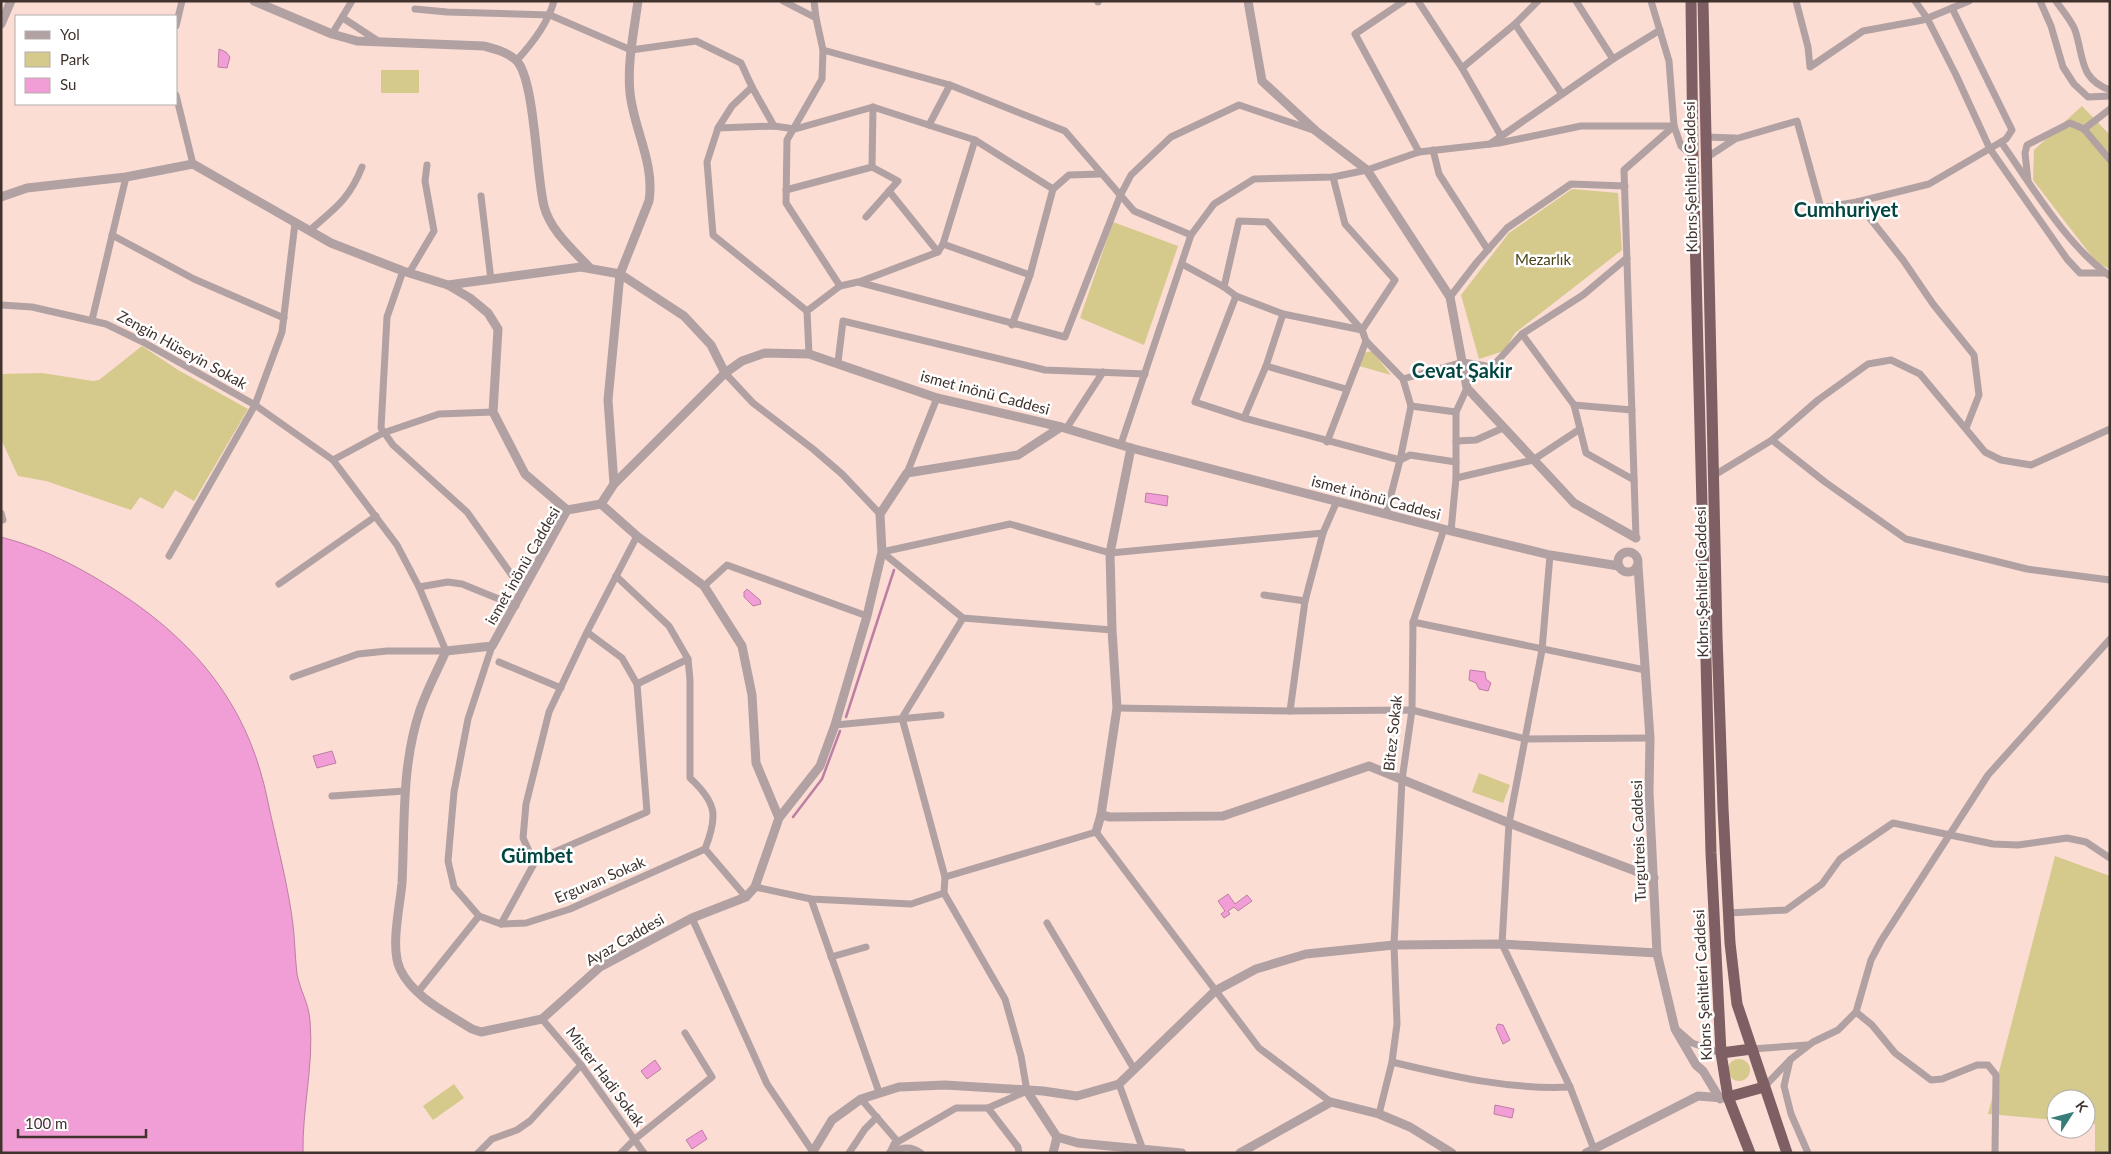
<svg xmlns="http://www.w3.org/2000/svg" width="2111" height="1154" font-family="Lato,sans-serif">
	<rect width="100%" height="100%" fill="#fbddd3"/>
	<g fill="#d5c98c">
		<rect x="381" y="70" width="38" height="23"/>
		<path d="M2082 106 2110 135V269L2097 263 2033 180 2034 150Z"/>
		<path d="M1572 189 1618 193 1622 250 1515 333 1504 351 1479 359 1461 295 1509 233Z"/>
		<path d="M1113 222 1178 246 1144 345 1080 318Z"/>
		<path d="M142 346 178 370 248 409 194 501 175 490 163 509 140 497 131 510 46 481 18 476 1 439V374L42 373 93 381 99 380Z"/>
		<path d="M1372 351 1391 375 1359 366 1363 353Z"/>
		<path d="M1479 773 1510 785 1503 803 1472 792Z"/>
		<path d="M2055 856 2110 876V1153H2095V1124L2086 1123V1099H2056V1120L1988 1114Z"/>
		<circle cx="1739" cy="1070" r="11"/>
		<path d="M454 1084 464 1098 433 1120 423 1106Z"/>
	</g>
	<g fill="#f29ed6" stroke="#bd7ea3">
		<path d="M219 49 226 52 230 57 227 68 218 67Z"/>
		<path d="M1146 493 1168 496 1167 506 1145 502Z"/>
		<path d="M1 537C44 548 83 569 120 593 187 637 237 692 260 770 266 789 269 809 274 829 281 860 289 892 293 925 295 941 295 958 297 974 300 990 309 1004 310 1021 314 1065 302 1109 303 1153H1Z"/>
		<path d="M747 589 760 600 761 604 753 606 744 597V592Z"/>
		<path d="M1470 670 1485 672 1486 679 1491 683 1488 691 1479 689 1476 683 1469 680Z"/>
		<path d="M332 751 336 763 317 768 313 756Z"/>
		<path d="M1228 894 1235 904 1247 895 1252 901 1238 911 1234 907 1228 911 1230 914 1224 918 1221 914 1225 911 1218 901Z"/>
		<path d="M1498 1024 1503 1025 1510 1040 1503 1044 1496 1028Z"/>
		<path d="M655 1060 661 1069 647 1079 641 1071Z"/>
		<path d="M1495 1105 1514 1109 1512 1118 1494 1114Z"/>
		<path d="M702 1130 707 1139 692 1149 686 1140Z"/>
	</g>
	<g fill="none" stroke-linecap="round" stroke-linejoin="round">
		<g stroke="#bd7ea3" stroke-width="2.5">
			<path d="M846 717 894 570"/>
			<path d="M793 817 822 779 840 731"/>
		</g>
		<g stroke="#b2a1a3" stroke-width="7">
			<path d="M783 1 816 18"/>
			<path d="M1404 1 1355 34 1419 152"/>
			<path d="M1418 1 1462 68 1515 24"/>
			<path d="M1538 1 1515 24 1562 94"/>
			<path d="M1576 1 1613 59 1660 30"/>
			<path d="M1796 1 1808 47 1810 67 1863 31 1923 20 1969 1"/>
			<path d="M1915 1 1927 18 1956 75 1990 149 2067 259 2080 273H2105"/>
			<path d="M2040 1 2051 26 2063 67 2074 84 2088 97 2110 96"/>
			<path d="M2056 1C2062 10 2071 20 2075 30 2084 57 2079 79 2110 90"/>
			<path d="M1098 2V1"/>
			<path d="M415 9 447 12 550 15 631 50 696 41 741 63 752 87 774 126"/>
			<path d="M343 18 378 41"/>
			<path d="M176 26 182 1"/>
			<path d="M332 34 352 1"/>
			<path d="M823 50 950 85 1065 131 1134 211 1191 235"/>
			<path d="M516 61C532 44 548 23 554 1"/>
			<path d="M1462 68 1501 136"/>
			<path d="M176 95 193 164"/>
			<path d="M929 125 950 85"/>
			<path d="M718 128 732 106 752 87"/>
			<path d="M2084 129 2110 109"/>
			<path d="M1705 137 1735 138"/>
			<path d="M2001 142C2032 186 2066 245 2110 276"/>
			<path d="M1490 144 1613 59"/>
			<path d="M1433 150 1439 174 1488 250"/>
			<path d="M1706 158 1735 139 1797 121 1821 208 1857 202 1929 184 2001 142 2006 139 2012 130 1952 8"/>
			<path d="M872 167 873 107"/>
			<path d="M2028 181 2025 153 2027 145 2070 123 2084 129 2110 160"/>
			<path d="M786 190 872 167 898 181 866 217"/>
			<path d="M889 191 938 252"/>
			<path d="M481 196 491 280"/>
			<path d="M1857 202 1903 260 1933 304 1974 355 1979 395 1966 428"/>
			<path d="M309 231C334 209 349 200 362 167"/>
			<path d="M112 235 194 279 284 318"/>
			<path d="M943 244 975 140"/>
			<path d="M1182 264 1224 287 1236 296 1283 314 1362 330 1366 341 1403 379 1411 406 1400 460 1386 514"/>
			<path d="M403 271 387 317 381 428 393 445 467 512 523 591"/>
			<path d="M409 273 434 231 425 181 427 165"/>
			<path d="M859 282 938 252 943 244 1030 275"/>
			<path d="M840 286 858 282 1065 337 1120 196 1131 175 1171 137 1239 105 1313 130"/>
			<path d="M1224 287 1239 221 1267 222 1362 330 1395 280 1345 224 1333 177"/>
			<path d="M1236 296 1195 402 1244 418 1400 460 1410 455 1456 462"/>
			<path d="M1450 297 1477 262 1507 228 1571 184 1625 186"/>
			<path d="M1 305 32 307 106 324 143 342 255 405 333 460 397 545 419 587 446 651H387L358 654 293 677"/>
			<path d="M807 311 713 235 707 162 718 128 774 126 795 129 873 107 975 140 1053 189 1069 175 1101 174"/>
			<path d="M92 320 126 177"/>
			<path d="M1012 325 1030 275 1053 189"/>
			<path d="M1522 334 1574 405 1586 453 1634 480"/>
			<path d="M809 354 807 311 840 286 786 203 787 140 822 79 823 50 816 18 814 1"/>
			<path d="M838 362 843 321 1045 370 1145 374"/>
			<path d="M1266 366 1346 389"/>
			<path d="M725 373 753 403 813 449 842 474 880 514"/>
			<path d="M1403 379 1463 362 1492 367 1522 334 1583 295 1627 258"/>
			<path d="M1574 405 1632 410"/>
			<path d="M1411 406 1456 412"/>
			<path d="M1244 418 1266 366 1283 314"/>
			<path d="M1066 429 1103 372"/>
			<path d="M1772 440 1825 482 1906 539 2027 569 2110 580"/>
			<path d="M1456 441 1476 440 1503 428"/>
			<path d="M1327 442 1366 341"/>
			<path d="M1121 444 1191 235 1214 204 1254 179 1333 177 1367 170 1419 152 1499 143 1581 126H1674L1681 146 1693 156"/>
			<path d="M333 460 383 433 439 414 493 412"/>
			<path d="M907 473 937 398"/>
			<path d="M1713 476 1772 440 1818 400 1868 364 1891 360 1920 374 1985 452 2001 460 2031 465 2110 429"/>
			<path d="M1456 478 1533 460 1580 429"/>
			<path d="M1 513 3 520"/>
			<path d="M1451 531 1456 478V412L1467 388"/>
			<path d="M1636 538 1624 170 1674 126 1669 61 1651 1"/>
			<path d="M1550 555 1542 650 1509 823 1502 944 1570 1087 1595 1152"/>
			<path d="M169 556 255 405 282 332 295 223"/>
			<path d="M279 584 376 516"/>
			<path d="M704 586 727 565 867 616"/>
			<path d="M419 587 448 582 462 584 516 606"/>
			<path d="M1264 595 1305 601"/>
			<path d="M1413 622 1645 670"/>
			<path d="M1112 630 963 618 882 552 1010 524 1110 553 1323 533"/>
			<path d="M587 632 622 658 637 684 647 812 536 860 530 853 523 838 526 804 549 712 587 632 637 536"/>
			<path d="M492 646 468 719 454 792 448 861 454 887 479 916 501 924 526 923 570 909 705 849C718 816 717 803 690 778V680L688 659 669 626 616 576"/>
			<path d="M499 662 561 688"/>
			<path d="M637 684 688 659"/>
			<path d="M1117 708 1290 711 1412 710 1526 739 1650 738"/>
			<path d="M1290 711 1305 601 1323 533 1337 501"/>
			<path d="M835 725 941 715"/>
			<path d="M332 796 405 791"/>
			<path d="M705 849 746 897"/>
			<path d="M945 877 902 718 963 618"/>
			<path d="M755 887 811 899 911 904 944 893 945 877 1096 832 1259 1048 1331 1102"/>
			<path d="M811 899 879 1092"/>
			<path d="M1729 913 1786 910 1822 884 1840 859 1893 823 1993 844 2018 845 2067 838 2086 842 2110 858"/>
			<path d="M692 918 767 1084 813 1152"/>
			<path d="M1047 923 1134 1069"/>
			<path d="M501 924 536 860"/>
			<path d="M831 957 866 947"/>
			<path d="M418 992 479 916"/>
			<path d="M1856 1012 1872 1025 1895 1053 1931 1080 1942 1079 1977 1065H1988L1996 1075 1995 1153"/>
			<path d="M542 1019 581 1065 644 1153"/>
			<path d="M1677 1030 1692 1043 1721 1053"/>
			<path d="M1752 1049 1807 1045"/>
			<path d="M1790 1060 1784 1086 1791 1114 1808 1153"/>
			<path d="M1392 1062C1450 1076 1511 1090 1570 1087"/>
			<path d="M1119 1084 1143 1150"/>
			<path d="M1764 1087 1791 1059 1813 1042 1838 1030 1856 1012 1871 960 1881 941 1988 775 2110 639"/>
			<path d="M861 1099 898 1142"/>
			<path d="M988 1108 1018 1147 1019 1153"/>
			<path d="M1379 1114 1392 1062 1397 1024 1394 945 1402 780 1412 710 1413 622 1444 529"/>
			<path d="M890 1152C902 1148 910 1145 921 1153"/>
			<path d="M478 1153 492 1139 517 1130 530 1121 581 1065"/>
			<path d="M621 1153 635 1139 712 1077 685 1033"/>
			<path d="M849 1153 865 1129 877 1117"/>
			<path d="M890 1153 894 1144 956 1108H988L1027 1091 1021 1056 1005 999 944 893"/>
		</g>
		<g stroke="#b2a1a3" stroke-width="9">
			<path d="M254 1 332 34 357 41 484 46C495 49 507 52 516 60 535 78 536 175 544 206 550 230 572 249 589 267"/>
			<path d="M1248 1 1262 81 1316 131 1367 170 1450 297 1467 388 1574 503 1636 538"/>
			<path d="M1 24 11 1"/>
			<path d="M1 197 27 188 126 177 193 164 331 243 403 271 448 285 581 267 620 274 684 316 711 345 725 373"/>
			<path d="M448 285 470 298 488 313 498 329 493 412 525 474 567 510"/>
			<path d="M614 484 608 400 620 274 649 201C655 163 634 130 630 93 627 63 634 31 638 1"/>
			<path d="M567 510 492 646 446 651C437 671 427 690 420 710 401 766 405 826 402 883 400 907 390 947 400 969 413 997 447 1013 472 1029L481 1032 542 1019 600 967 692 918 746 897 755 887 779 818 756 763 752 695 742 646 704 586 637 536 601 504"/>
			<path d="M567 510 601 504 614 484 725 373 742 361 765 353 809 354 937 398 1061 427 1131 448 1451 531 1550 555 1619 566"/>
			<circle cx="1628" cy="562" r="10"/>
			<path d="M1638 566 1650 738 1649 792 1657 953 1675 1029 1696 1065 1703 1071 1720 1099"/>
			<path d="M1101 815 1110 817 1223 816 1369 766 1509 823 1654 878"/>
			<path d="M779 818 820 766 835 725 867 616 882 552 880 514 907 473 1018 455 1061 427"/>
			<path d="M1096 832 1101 815 1117 708 1112 630 1110 553 1131 448"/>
			<path d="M1027 1091 1057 1137 1078 1143 1182 1153"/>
			<path d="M812 1153 832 1120 861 1099 899 1087 945 1085 1043 1091 1077 1096 1119 1084 1215 991 1256 969 1306 954 1394 945 1502 944 1657 953"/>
			<path d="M1053 1153 1057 1137"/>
			<path d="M1240 1153 1331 1102 1379 1114 1410 1127 1452 1153"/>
			<path d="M1586 1153 1698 1096 1723 1098"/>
		</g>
		<g stroke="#7e5f63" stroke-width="11">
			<path d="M1691 1 1693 157 1711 853 1721 1053 1728 1097 1750 1153"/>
			<path d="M1703 1 1717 636 1723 808 1730 943 1737 1004 1787 1153"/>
			<path d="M1721 1053 1752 1049"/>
			<path d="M1728 1097 1764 1087"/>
		</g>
	</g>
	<g text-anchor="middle" stroke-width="5" stroke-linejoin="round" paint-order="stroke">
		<g font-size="15" fill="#40322d" stroke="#fff">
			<text transform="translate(1691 177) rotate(-91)" y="5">Kıbrıs Şehitleri Caddesi</text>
			<text transform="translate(182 350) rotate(29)" y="5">Zengin Hüseyin Sokak</text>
			<text transform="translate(985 393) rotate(15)" y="5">ismet inönü Caddesi</text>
			<text transform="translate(1376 498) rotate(15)" y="5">ismet inönü Caddesi</text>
			<text transform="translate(523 566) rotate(-60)" y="5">ismet inönü Caddesi</text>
			<text transform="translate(1702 582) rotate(-91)" y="5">Kıbrıs Şehitleri Caddesi</text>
			<text transform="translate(1393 733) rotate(-84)" y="5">Bitez Sokak</text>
			<text transform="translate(1639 841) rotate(-92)" y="5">Turgutreis Caddesi</text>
			<text transform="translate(600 880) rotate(-23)" y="5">Erguvan Sokak</text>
			<text transform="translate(625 940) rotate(-30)" y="5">Ayaz Caddesi</text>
			<text transform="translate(1703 985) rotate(-93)" y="5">Kıbrıs Şehitleri Caddesi</text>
			<text transform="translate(605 1077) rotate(53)" y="5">Mister Hadi Sokak</text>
		</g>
		<g font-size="15" fill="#4a4218" stroke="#fff">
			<text x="1543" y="265">Mezarlık</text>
		</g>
		<g font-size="20" font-weight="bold" fill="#034540" stroke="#fff">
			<text x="1846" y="217">Cumhuriyet</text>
			<text x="1462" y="378">Cevat Şakir</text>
			<text x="537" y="863">Gümbet</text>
		</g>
	</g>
	<rect width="2111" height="1154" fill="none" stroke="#40322d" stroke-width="5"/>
	<rect x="15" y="15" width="162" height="90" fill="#ffffff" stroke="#b3adab"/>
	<rect x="25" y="31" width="25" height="8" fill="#b2a1a3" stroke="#b3adab"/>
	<text x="60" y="40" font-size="15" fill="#40322d">Yol</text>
	<rect x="25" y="52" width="25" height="15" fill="#d5c98c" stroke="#b3adab"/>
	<text x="60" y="65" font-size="15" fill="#40322d">Park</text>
	<rect x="25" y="78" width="25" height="15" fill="#f29ed6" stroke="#b3adab"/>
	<text x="60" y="90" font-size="15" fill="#40322d">Su</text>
	<g transform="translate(2071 1114) rotate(54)"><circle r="24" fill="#ffffff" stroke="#b3adab"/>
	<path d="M0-4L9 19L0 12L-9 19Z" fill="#367e77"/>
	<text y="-8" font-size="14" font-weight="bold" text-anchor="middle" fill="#40322d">K</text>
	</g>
	<path d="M18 1129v8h128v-8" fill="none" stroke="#40322d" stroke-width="2.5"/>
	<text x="25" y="1129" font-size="15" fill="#40322d" stroke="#ffffff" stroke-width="4" paint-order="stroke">100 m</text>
</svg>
